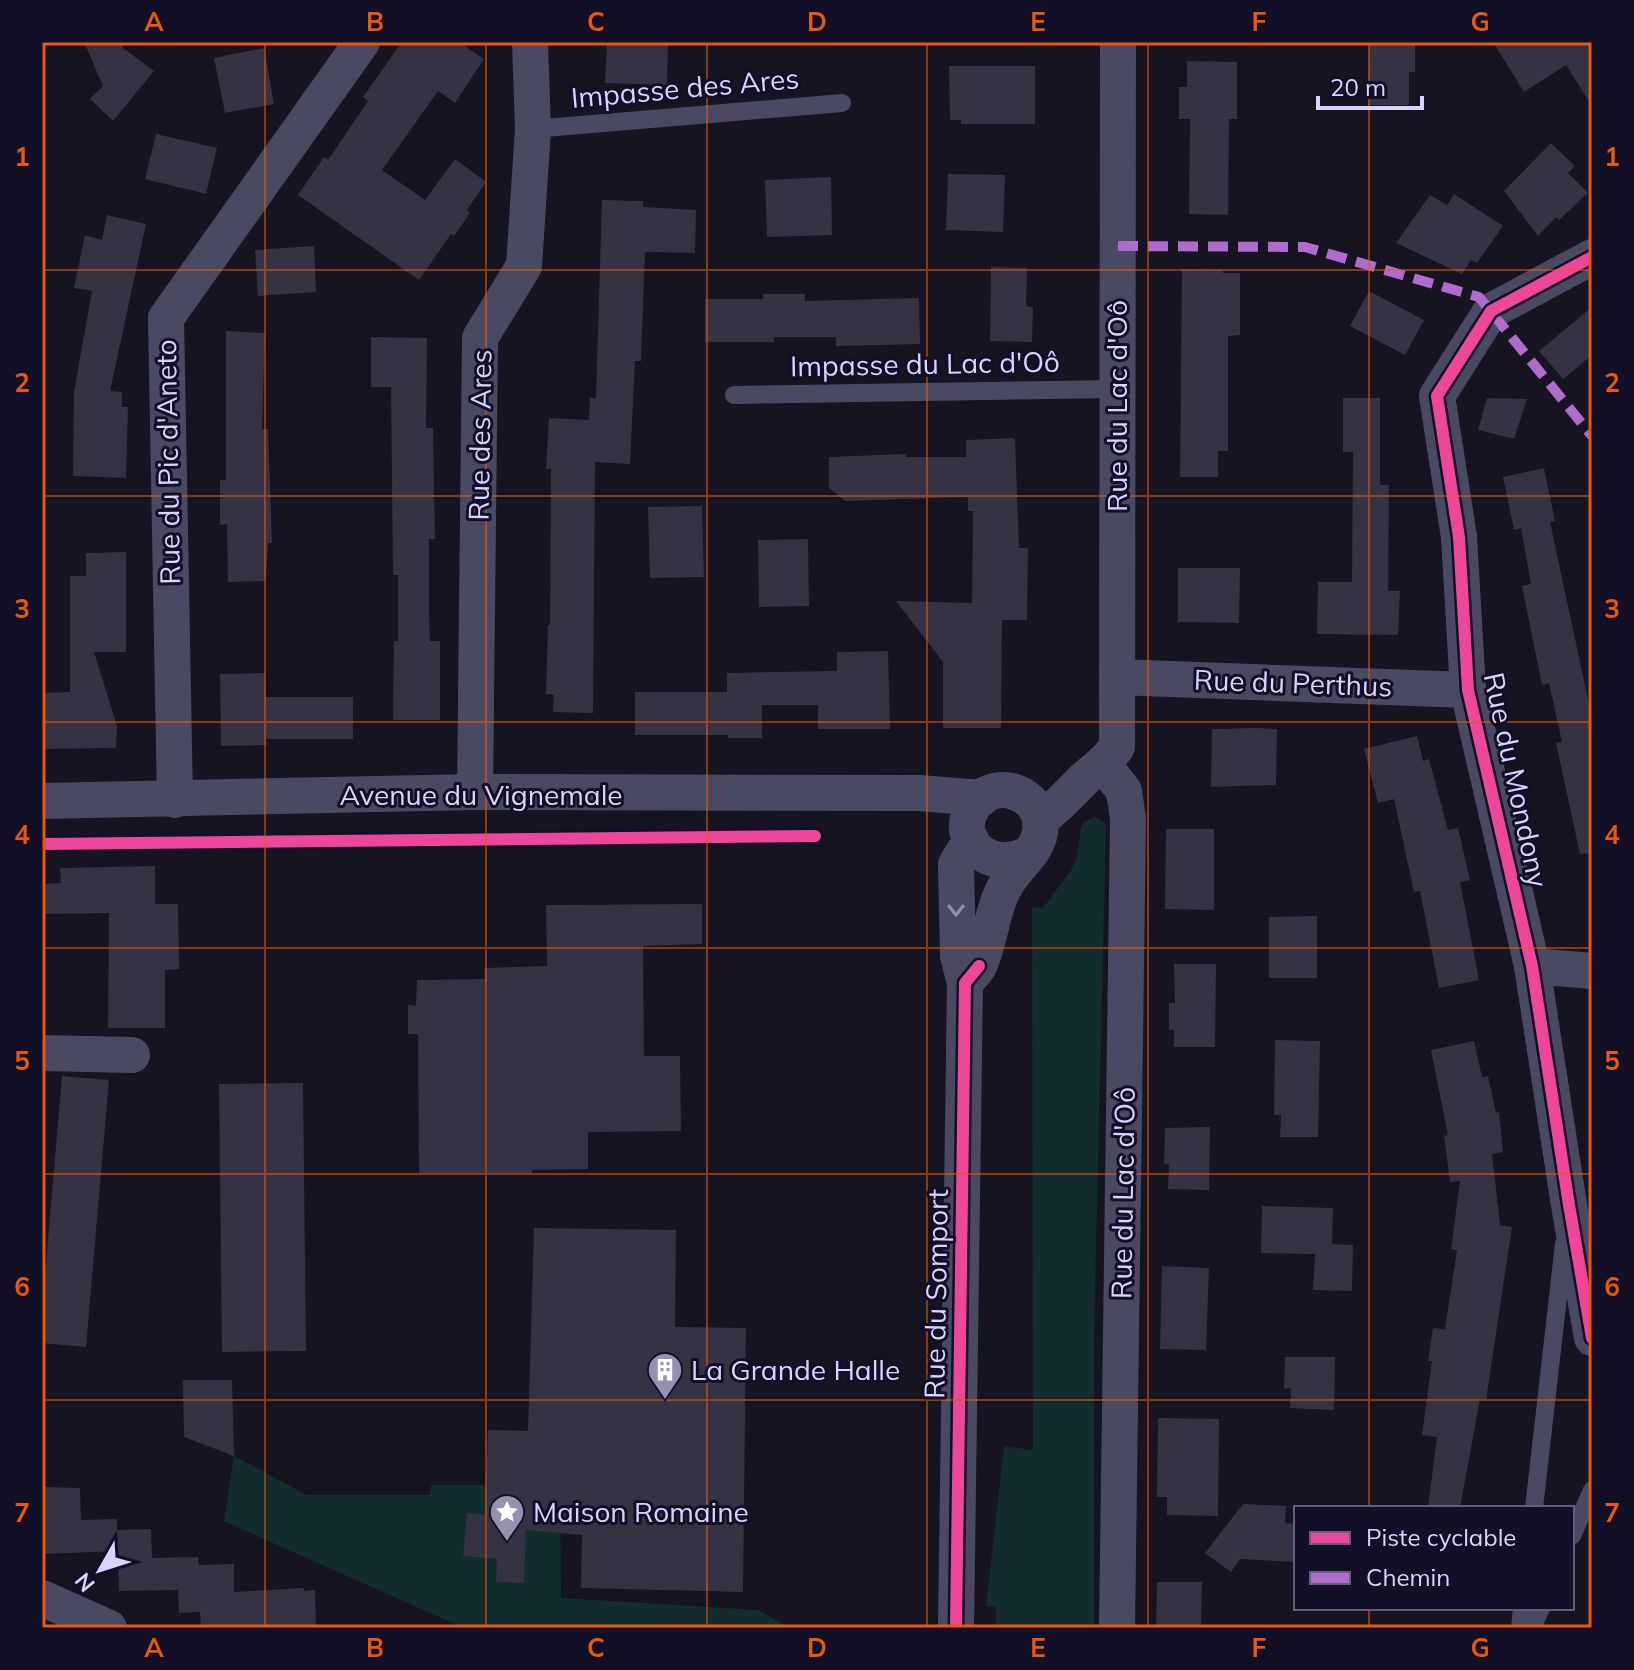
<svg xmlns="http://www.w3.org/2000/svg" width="1634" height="1670" font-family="Mulish,sans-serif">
	<rect width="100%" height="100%" fill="#161421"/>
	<g fill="#132c2d">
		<path d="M1095 817 1106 824 1094 1335V1628H996V1607L986 1606 1004 1446 1033 1450 1032 907 1043 908 1072 869 1077 857 1081 827 1084 822Z"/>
		<path d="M234 1456 307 1495H430L431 1485H560L561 1598 758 1610 790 1628H464L224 1521Z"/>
	</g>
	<g fill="#343243">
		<path d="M84 42H120L123 48 154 71 113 121 90 99 103 86Z"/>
		<path d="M402 42H459L484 59 455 103 438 91 382 170 425 200 455 159 486 182 467 210 470 213 454 236 451 234 419 280 298 195 324 157 328 160 368 101 363 97Z"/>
		<path d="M607 42H668L667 85 605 83Z"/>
		<path d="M1369 42H1415V72H1409V105H1368Z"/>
		<path d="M1493 42H1592V106L1566 65 1524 92Z"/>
		<path d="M264 48 274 104 225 113 214 58Z"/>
		<path d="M1187 61 1237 62V119H1229L1228 215 1189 214 1190 119H1179V87H1187Z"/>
		<path d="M949 66H1035V124H961V120H950Z"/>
		<path d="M156 134 217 148 206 194 145 179Z"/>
		<path d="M1551 143 1575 166 1568 173 1588 193 1559 220 1556 217 1538 236 1504 191Z"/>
		<path d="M948 174 1005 175 1003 232 946 230Z"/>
		<path d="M831 177 832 235 767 237 765 180Z"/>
		<path d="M1454 194 1503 226 1477 263 1471 260 1462 274 1396 243 1430 195 1447 205Z"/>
		<path d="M602 200 643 201V207L696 210 695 253 645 252 641 361H635L630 464 595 462 593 713 553 712 554 695 546 694 548 625H550L551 469H546L549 418 589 420 590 398H596Z"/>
		<path d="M107 215 146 224 110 391 122 392V407H128L126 478 73 476 74 392 92 291 74 288 85 235 102 240Z"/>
		<path d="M314 246 316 292 258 296 255 250Z"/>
		<path d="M991 267 1027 268 1026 306 1033 307 1032 342 990 341Z"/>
		<path d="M1182 269 1223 270V273H1240V335L1228 336V451H1218V477H1180Z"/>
		<path d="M1369 291 1424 320 1405 355 1350 326Z"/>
		<path d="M763 294H805V301L919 298 920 344 836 346V337H774V342H705V299H763Z"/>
		<path d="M1592 307V355L1563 379 1539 351Z"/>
		<path d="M226 331 265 333 262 429H268L272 543H268L266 581 228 582 227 524 220 525V480H226Z"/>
		<path d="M371 337 427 338 426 428H433L435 539H429V614L430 641H440V720H393L394 641H398V575H393L391 387H371Z"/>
		<path d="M1343 398H1380V485H1389L1388 591H1400L1398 635 1317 634 1318 582H1352L1353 452H1343Z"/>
		<path d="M1487 398 1527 399 1514 439 1478 430Z"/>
		<path d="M1015 438 1019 548H1028L1027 620H1002L1001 728H943V662L896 601 972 603 973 511H968V497L845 501 829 488V457L906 454V457H966V440Z"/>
		<path d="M1544 468 1555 521 1550 522 1592 718V853L1580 854 1556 743 1562 742 1549 683 1542 685 1522 586 1531 584 1521 528 1514 530 1503 477Z"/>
		<path d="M702 506 704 577 650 578 648 507Z"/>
		<path d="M808 539 809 606 759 607 758 540Z"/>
		<path d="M126 552V652H94L117 726 116 748 42 749V693L70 692V576H86V553Z"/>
		<path d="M1178 568H1240L1239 623 1178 622Z"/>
		<path d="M888 651 890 729H818V705H762V738H728V735H635V692H727V673L837 671V652Z"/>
		<path d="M265 673 266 697H353V739H266L267 745 221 746 220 674Z"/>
		<path d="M1257 728 1277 729 1276 785 1211 787 1212 729Z"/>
		<path d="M1417 736 1423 761 1429 759 1448 830 1458 828 1470 880 1460 882 1479 980 1439 988 1420 891 1414 892 1394 799 1378 803 1364 749Z"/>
		<path d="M1166 829H1214V910L1165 909Z"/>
		<path d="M155 866V904H178L179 969 165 970V1028H108L109 913 42 914V884L61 883 60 868Z"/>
		<path d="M702 904V944L643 946 644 1056H680L681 1131 588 1132V1169L532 1170V1173H419L418 1034H408V1005L416 1006 417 980 485 979 484 968 547 966 546 905Z"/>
		<path d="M1317 916V978H1269V917Z"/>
		<path d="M1174 964H1216L1215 1047H1174V1030H1169V1003H1175Z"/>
		<path d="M1275 1040 1320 1041 1318 1137H1280L1281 1115H1274Z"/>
		<path d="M1474 1041 1482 1077 1488 1076 1496 1113 1499 1112 1503 1152 1492 1154 1500 1225 1512 1227 1486 1400 1480 1399 1460 1508H1428L1437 1437 1422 1435 1432 1361H1428L1433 1328 1445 1329 1457 1250 1451 1249 1460 1181 1450 1182 1444 1136 1448 1135 1431 1050Z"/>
		<path d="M62 1076 109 1080 86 1347 42 1343V1310Z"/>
		<path d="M303 1083 306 1351 222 1352 219 1084Z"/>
		<path d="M1210 1127 1209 1190 1168 1189 1169 1164H1164L1165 1128Z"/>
		<path d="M1262 1206 1333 1208 1332 1244 1353 1245 1352 1291 1313 1290 1315 1254 1261 1253Z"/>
		<path d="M534 1228 676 1230 675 1327 746 1328 743 1592 581 1588 582 1535 526 1530 524 1583 496 1582 497 1559 463 1556 467 1513 485 1515 488 1430 528 1431Z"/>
		<path d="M1162 1266 1209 1268 1206 1350 1160 1349Z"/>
		<path d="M1285 1357H1335L1334 1410 1290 1408 1291 1388 1284 1389Z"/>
		<path d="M183 1380H232L234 1456 184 1437Z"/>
		<path d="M1158 1418 1219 1419 1218 1516 1167 1515V1497H1157Z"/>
		<path d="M42 1487 80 1488 81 1520 117 1519V1530L151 1529 152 1558 198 1557 199 1565 234 1564V1592L304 1588V1591L315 1590 316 1628 201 1627 200 1612 179 1613 178 1590 119 1591 118 1551 42 1554Z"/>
		<path d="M1243 1504 1286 1506 1285 1523 1296 1524V1562L1240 1559 1231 1572 1205 1553Z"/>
		<path d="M1157 1582H1202L1201 1628H1156Z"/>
	</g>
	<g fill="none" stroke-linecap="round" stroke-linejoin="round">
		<g stroke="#4a4962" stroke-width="18">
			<path d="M533 129 842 103"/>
			<path d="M734 395 1117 389"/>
			<path d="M1534 1508 1564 1244"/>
			<path d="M1572 1536 1592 1490"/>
			<path d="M1520 1628 1522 1608"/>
			<path d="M1532 1628 1541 1608"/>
		</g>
		<g stroke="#4a4962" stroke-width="36">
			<path d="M1592 257 1491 311 1437 396 1459 537 1468 690 1532 966 1569 1205 1592 1338"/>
			<path d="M1117 677 1468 690"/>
			<path d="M1104 765 1124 791 1128 819 1117 1628"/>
			<path d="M475 792 480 338 524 266 533 129 530 42"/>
			<path d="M175 800 166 318 362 42"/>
			<path d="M42 801 475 792 919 793 982 798"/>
			<path d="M1040 820C1057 808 1069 794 1084 779 1097 767 1106 763 1117 747L1118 42"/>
			<path d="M1532 966 1592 971"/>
			<path d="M965 983C970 977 977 971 980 964 991 938 992 907 1007 883 1017 866 1037 852 1040 832 1046 795 996 774 974 805 950 841 991 874 1028 854"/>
			<path d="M42 1053 132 1055"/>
			<path d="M42 1598 109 1628"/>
			<path d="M956 1628 965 983 958 956 956 864 971 840"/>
		</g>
		<path stroke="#b06ccc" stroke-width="10" stroke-dasharray="20 10" stroke-linecap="butt" d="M1118 246 1305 247 1479 297 1592 436"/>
		<defs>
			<g id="cycleway">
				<path d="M1592 257 1491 311 1437 396 1459 537 1468 690 1532 966 1569 1205 1592 1338"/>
				<path d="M42 844 815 836"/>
				<path d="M956 1628 965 983 979 966"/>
			</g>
		</defs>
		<use href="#cycleway" stroke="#130f26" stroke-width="17"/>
		<use href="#cycleway" stroke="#ed469a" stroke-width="12"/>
	</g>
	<defs><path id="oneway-chevron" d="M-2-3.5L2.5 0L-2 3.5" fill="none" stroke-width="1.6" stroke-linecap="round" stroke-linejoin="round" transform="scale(2)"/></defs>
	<use stroke="#928eb0" href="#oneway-chevron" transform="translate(956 910) rotate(90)"/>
	<path fill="none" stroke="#e8590c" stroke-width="2" stroke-opacity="0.55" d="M265 42V1628M486 42V1628M707 42V1628M927 42V1628M1148 42V1628M1369 42V1508M42 270H1592M42 496H1592M42 722H1592M42 948H1592M42 1174H1592M42 1400H1592M1369 1608V1628"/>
	<defs>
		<symbol id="building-pin" viewBox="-11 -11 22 30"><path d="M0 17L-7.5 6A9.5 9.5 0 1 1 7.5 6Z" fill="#9591b1" stroke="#130f26"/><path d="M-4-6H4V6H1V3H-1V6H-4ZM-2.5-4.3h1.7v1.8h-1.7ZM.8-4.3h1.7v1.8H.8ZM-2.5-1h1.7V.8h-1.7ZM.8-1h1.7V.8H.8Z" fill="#fff"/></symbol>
		<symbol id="sight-pin" viewBox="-11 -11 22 30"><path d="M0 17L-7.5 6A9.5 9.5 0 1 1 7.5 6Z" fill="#9591b1" stroke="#130f26"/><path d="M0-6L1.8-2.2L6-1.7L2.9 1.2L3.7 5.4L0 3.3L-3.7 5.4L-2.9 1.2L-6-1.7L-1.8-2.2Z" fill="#fff"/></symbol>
	</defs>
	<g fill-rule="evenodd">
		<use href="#building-pin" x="645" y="1350" width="40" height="54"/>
		<use href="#sight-pin" x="487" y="1492" width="40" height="54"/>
	</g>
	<g text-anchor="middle" stroke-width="6" stroke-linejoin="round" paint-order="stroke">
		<g font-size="28" fill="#d9d4ff" stroke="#130f26">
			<text transform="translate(685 88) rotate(-5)" y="10">Impasse des Ares</text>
			<text transform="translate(925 364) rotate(-1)" y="10">Impasse du Lac d'Oô</text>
			<text transform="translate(1117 406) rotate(-90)" y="10">Rue du Lac d'Oô</text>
			<text transform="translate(480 435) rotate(-89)" y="10">Rue des Ares</text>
			<text transform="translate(168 462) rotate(-91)" y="10">Rue du Pic d'Aneto</text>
			<text transform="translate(1293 683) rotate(2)" y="10">Rue du Perthus</text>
			<text transform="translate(1516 780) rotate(78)" y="10">Rue du Mondony</text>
			<text x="481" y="805">Avenue du Vignemale</text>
			<text transform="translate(1123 1193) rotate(-89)" y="10">Rue du Lac d'Oô</text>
			<text transform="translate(936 1294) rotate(-89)" y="10">Rue du Somport</text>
		</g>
		<g font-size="28" fill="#d9d4ff" stroke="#130f26" text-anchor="start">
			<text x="691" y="1380">La Grande Halle</text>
			<text x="533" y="1522">Maison Romaine</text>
		</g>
	</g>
	<rect width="1634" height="1670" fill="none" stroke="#130f26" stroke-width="88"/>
	<rect x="1294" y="1506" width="280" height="104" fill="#130f26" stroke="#625e7d" stroke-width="2"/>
	<rect x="1310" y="1532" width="40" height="12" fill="#ed469a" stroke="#625e7d" stroke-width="2"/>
	<text x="1366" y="1546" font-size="24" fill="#d9d4ff">Piste cyclable</text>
	<rect x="1310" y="1572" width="40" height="12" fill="#b06ccc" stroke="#625e7d" stroke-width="2"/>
	<text x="1366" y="1586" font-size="24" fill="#d9d4ff">Chemin</text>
	<g transform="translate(100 1570) rotate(231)" stroke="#130f26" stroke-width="6" paint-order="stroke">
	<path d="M0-6L14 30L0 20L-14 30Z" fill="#d9d4ff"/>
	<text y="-12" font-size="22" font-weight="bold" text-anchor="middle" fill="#d9d4ff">N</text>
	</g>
	<path d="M1318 96v12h104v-12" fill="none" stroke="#d9d4ff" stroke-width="4"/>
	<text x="1330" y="96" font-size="24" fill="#d9d4ff" stroke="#130f26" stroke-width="6" paint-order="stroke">20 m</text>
	<rect x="44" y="44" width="1546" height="1582" fill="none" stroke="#e8590c" stroke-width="3"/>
	<g font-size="26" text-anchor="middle" font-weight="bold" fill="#e8590c">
		<text x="154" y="31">A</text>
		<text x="375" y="31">B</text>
		<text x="596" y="31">C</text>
		<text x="817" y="31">D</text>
		<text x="1038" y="31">E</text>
		<text x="1259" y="31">F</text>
		<text x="1480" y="31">G</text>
		<text x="22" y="166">1</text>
		<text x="1612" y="166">1</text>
		<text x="22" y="392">2</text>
		<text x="1612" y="392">2</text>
		<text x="22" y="618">3</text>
		<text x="1612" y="618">3</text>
		<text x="22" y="844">4</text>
		<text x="1612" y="844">4</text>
		<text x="22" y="1070">5</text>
		<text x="1612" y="1070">5</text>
		<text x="22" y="1296">6</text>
		<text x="1612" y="1296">6</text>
		<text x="22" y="1522">7</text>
		<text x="1612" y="1522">7</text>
		<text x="154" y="1657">A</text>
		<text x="375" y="1657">B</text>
		<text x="596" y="1657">C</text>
		<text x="817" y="1657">D</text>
		<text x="1038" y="1657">E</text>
		<text x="1259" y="1657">F</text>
		<text x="1480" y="1657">G</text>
	</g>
</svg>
